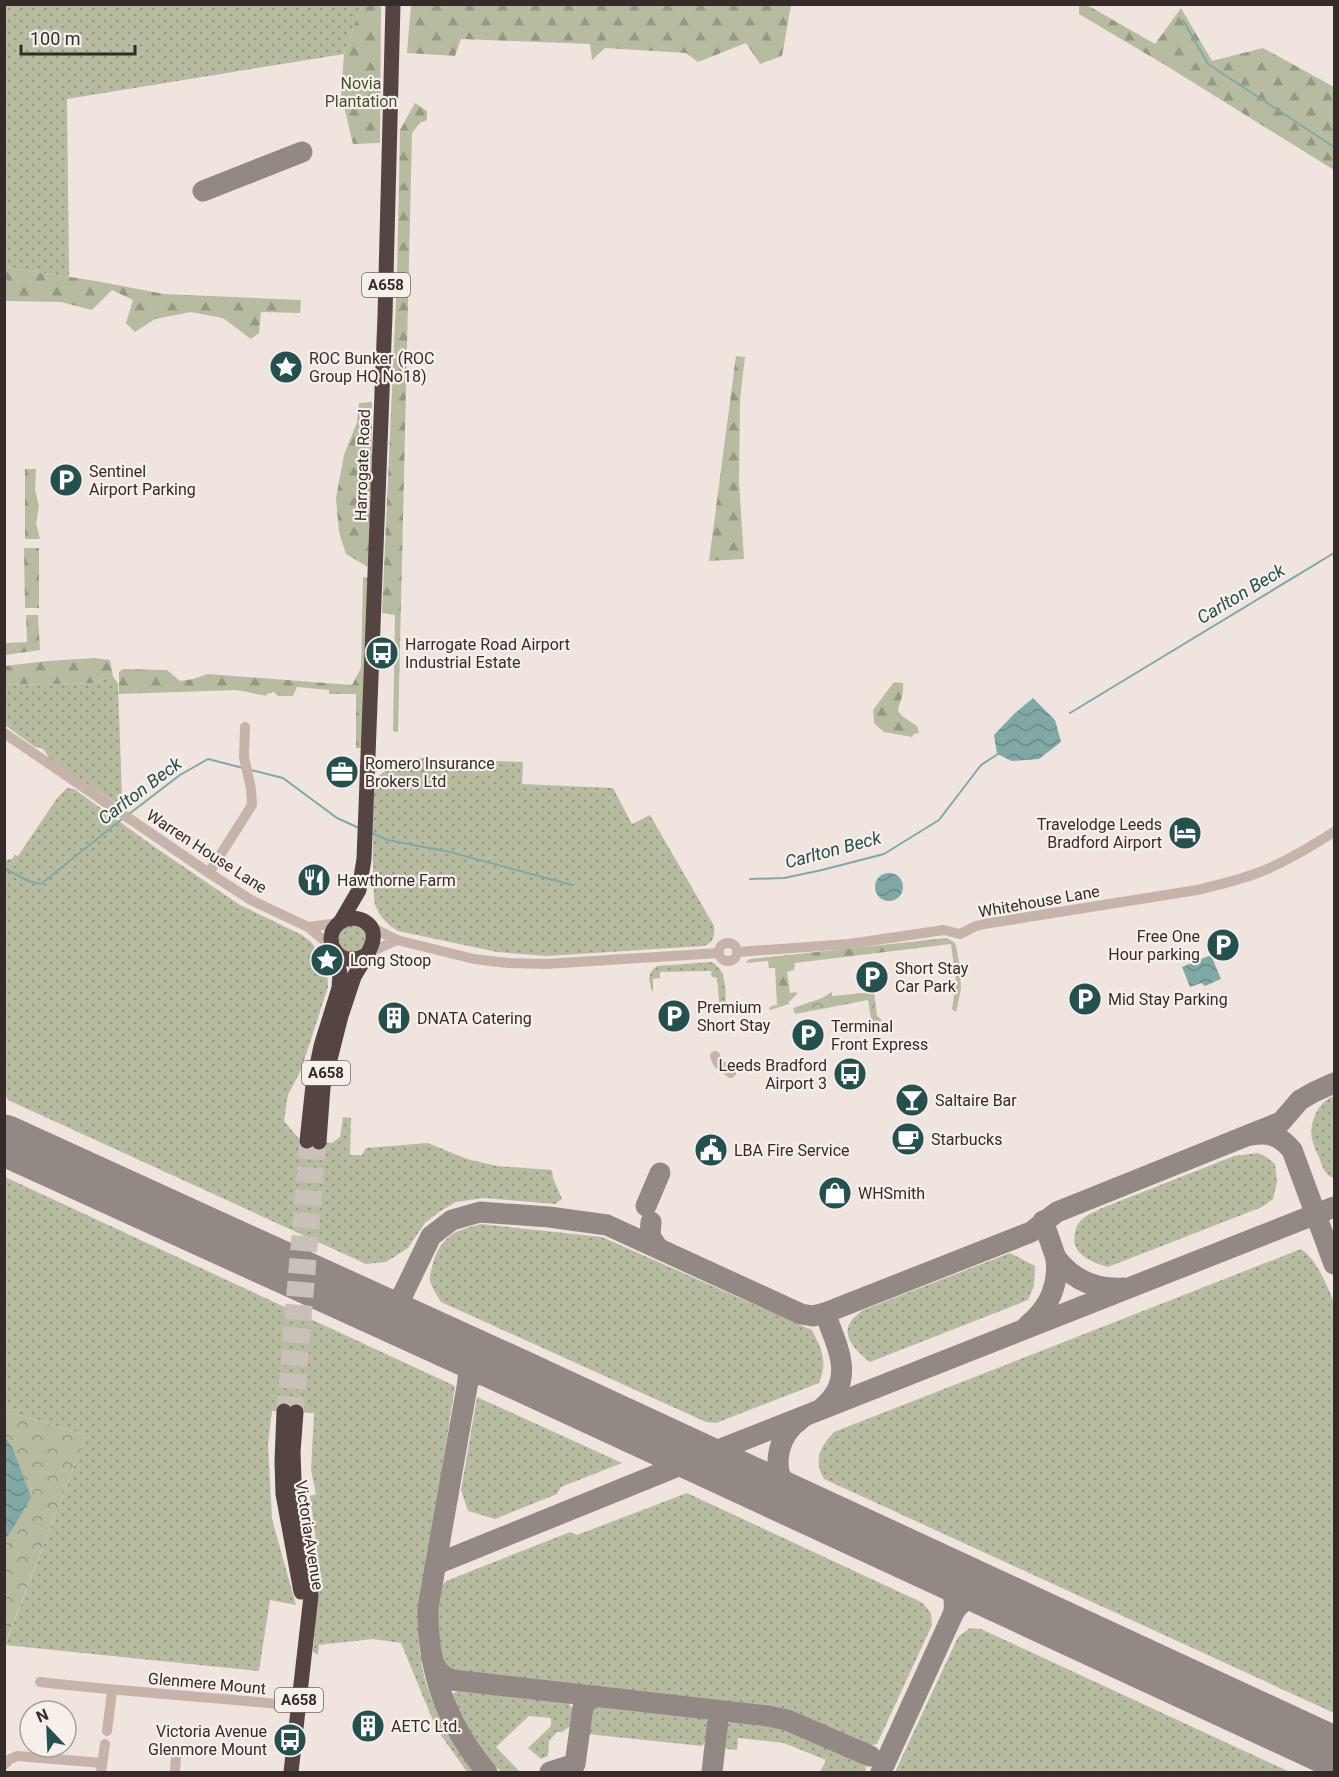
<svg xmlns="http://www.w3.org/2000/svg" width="1339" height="1777" font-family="Roboto,sans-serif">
	<defs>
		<pattern id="grass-dots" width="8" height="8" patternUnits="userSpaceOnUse" patternTransform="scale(1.5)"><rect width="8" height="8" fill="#b7bca0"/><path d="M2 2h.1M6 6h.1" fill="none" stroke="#969982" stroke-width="1.8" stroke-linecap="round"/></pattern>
		<pattern id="forest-firs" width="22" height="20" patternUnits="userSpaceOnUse" patternTransform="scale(1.5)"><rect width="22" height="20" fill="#b7bca0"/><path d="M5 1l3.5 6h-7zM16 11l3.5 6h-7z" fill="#969982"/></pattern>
		<pattern id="park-crowns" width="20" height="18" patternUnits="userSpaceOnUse" patternTransform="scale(1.5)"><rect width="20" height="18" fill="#b7bca0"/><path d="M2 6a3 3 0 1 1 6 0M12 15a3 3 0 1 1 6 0" fill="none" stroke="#969982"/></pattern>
		<pattern id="water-waves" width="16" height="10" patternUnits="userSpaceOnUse" patternTransform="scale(1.5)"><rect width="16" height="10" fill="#80a9a5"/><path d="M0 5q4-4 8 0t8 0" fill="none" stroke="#6a8a86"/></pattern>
	</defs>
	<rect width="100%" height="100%" fill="#efe5de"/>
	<g fill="url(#grass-dots)">
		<path d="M5 5H362L344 54 67 99 69 277 5 267Z"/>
		<path d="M113 676 118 684 122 798 120 802 116 803 49 759C46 751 43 747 35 747L5 725V685L93 683Z"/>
		<path d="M415 758 523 762 522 784 613 788 632 824 650 815 714 926C715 936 714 943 703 946L547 956 497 952 398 931C388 925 378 916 375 904 372 892 372 787 376 780 381 770 390 770 399 768 404 767 410 761 415 758Z"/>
		<path d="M67 788 74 789 159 850 240 905 302 935 311 942 321 955 327 969 328 987 301 1070 288 1095 284 1121 300 1140 332 1143 340 1137 343 1117 351 1118 350 1155H362L366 1148 428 1143 467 1159 497 1166 552 1170 553 1178 562 1199 555 1204 484 1198 456 1202 439 1212 425 1223 408 1248 386 1262 366 1264 8 1100 5 1094V860L12 859 15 855 18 856 58 797Z"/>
		<path d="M356 923 367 933 363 948 351 953 340 947 338 931Z"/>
		<path d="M711 962C729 969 725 996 726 1012H720L717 978 712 977 711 971 660 972V978L653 979V993C649 981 646 974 657 966Z"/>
		<path d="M1334 1096V1178C1325 1176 1322 1166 1319 1157 1316 1151 1313 1145 1312 1139 1309 1122 1318 1102 1334 1096Z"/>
		<path d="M1258 1153 1268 1158 1275 1164 1277 1182 1273 1199 1262 1207 1108 1267C1091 1262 1070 1254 1075 1233 1076 1226 1079 1221 1085 1217 1090 1213 1097 1211 1102 1208L1234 1156Z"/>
		<path d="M5 1177 455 1386C447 1438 439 1489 431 1541 426 1575 417 1610 419 1645 422 1693 448 1737 478 1772H467L436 1728 401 1643 373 1639 319 1645 318 1655 313 1652 318 1590 317 1549 310 1496 316 1494 311 1470 314 1413 272 1411 268 1444 272 1519 296 1605 270 1600 259 1671 5 1645 86 1435 5 1411Z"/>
		<path d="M481 1224 602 1237 812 1330C822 1350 828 1361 819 1383L716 1423 706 1422 441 1302C437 1295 432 1288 430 1281 429 1277 431 1271 432 1267 439 1238 454 1230 481 1224Z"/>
		<path d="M1301 1249C1318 1261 1326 1284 1334 1302V1713L824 1479C813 1460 820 1447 834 1432Z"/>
		<path d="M1010 1253 1035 1266 1034 1286 1028 1300 870 1362C859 1353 840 1338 851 1321 854 1317 859 1313 863 1310Z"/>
		<path d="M477 1397 622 1463 561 1487 557 1494 495 1519 468 1511 461 1490Z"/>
		<path d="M687 1493 923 1603 931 1613 932 1625 877 1744 868 1746 784 1709 452 1673 443 1666 439 1653 437 1628 438 1590 446 1581 570 1532 577 1535Z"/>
		<path d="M970 1628 981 1629 1290 1772H895L958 1637Z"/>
		<path d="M459 1690 567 1701 575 1712 572 1725 562 1732H557L549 1741 548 1756 541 1759 528 1748 551 1726V1718L529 1716 496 1747 520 1772H501C479 1748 466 1728 451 1699L454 1693Z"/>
		<path d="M599 1705 698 1716C716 1722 712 1734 702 1746L587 1734C584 1720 586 1713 599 1705Z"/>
		<path d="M731 1721 774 1723 862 1760C865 1764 867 1768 865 1772H820L826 1760 784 1743 738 1738 737 1750 726 1749 722 1738 724 1726Z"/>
	</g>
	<g fill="url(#forest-firs)">
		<path d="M362 4 381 5 380 143 353 144 341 94 344 54Z"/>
		<path d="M411 5V4L791 5 782 56 760 64 746 43 698 62 686 53 605 48 592 60 590 44 461 39 455 56 407 53Z"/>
		<path d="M1079 5H1087L1155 44 1181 8 1212 61 1263 48 1334 87V170L1165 65 1079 14Z"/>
		<path d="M415 103 427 111V120L420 123 412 133 398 732 393 731 395 615 382 613 397 277 400 130Z"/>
		<path d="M5 267 96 281 164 294 301 300 300 313 261 312 259 333 251 339 223 318 191 312 155 319 135 332 126 323 133 300 112 290 92 310 61 302 5 301Z"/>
		<path d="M736 356 745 357 740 400 739 481 744 559 709 561Z"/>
		<path d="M372 402 371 569 346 554 339 532 336 498 344 455 357 422 359 403Z"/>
		<path d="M25 469H36L35 490 39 506 36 523 40 539H25Z"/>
		<path d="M24 548H39V608H25Z"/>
		<path d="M363 577 369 578 361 748H356V694H329V690L297 687 293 696H278L274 692 267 694V696L237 690 119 694V672L123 669 167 670 180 681 193 679 208 674 352 685 361 668Z"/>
		<path d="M26 615H38L40 650 5 655V643L27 642Z"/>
		<path d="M94 658 110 660 113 676 93 683 5 685V666L47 661Z"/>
		<path d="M894 682 903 683C904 697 900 699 898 711L902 716 917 726 919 733 914 734 912 737 884 732 874 723 873 710Z"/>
		<path d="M947 938 954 942 956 946 960 967 961 989 956 1012 952 1009 956 982 951 944 795 963 794 970 787 972 790 993 796 992 797 994 789 1002V1004L770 1010 769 1009 771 1006 777 1005 775 968H769L768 961 746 963 748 960 751 959Z"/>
	</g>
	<g fill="url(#park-crowns)">
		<path d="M832 992V996L874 992 877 1016 882 1020 878 1024 871 1019 868 1000 795 1014 793 1008 822 998Z"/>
		<path d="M5 1411 86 1435 5 1644V1540L16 1524 5 1517Z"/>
	</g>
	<g fill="url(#water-waves)">
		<path d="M1033 698 1055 720 1061 742 1039 759 1012 761 997 754 994 735 1014 714Z"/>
		<circle cx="889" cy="887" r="14"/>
		<path d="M1211 955 1221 979 1205 986 1201 983 1190 987 1182 967Z"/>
		<path d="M5 1437 13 1449 31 1497 14 1527 5 1540Z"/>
	</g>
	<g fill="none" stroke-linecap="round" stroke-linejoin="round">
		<g stroke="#80a9a5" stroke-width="2">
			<path d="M1183 20 1208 64 1334 147"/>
			<path d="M1070 713 1334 553"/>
			<path d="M251 770 283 778 337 818 359 828"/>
			<path d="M129 814 180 775 208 759 243 768"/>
			<path d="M372 833 388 840 450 852 572 885"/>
			<path d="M4 868 28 881 41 884 122 819"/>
			<path d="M750 879 784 878 822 870 884 854 939 820 981 765 998 754"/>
		</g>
		<g stroke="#928884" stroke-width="21">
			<path d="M203 191 302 152"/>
			<path d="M1252 1135C1270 1132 1280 1136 1292 1150L1334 1264"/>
			<path d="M4 1136 25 1149"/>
			<path d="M646 1206 660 1173"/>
			<path d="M1043 1221 1056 1258"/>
			<path d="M651 1222 650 1236 658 1248"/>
			<path d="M403 1294 431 1236 452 1220 480 1212 549 1217 607 1225 801 1314 813 1316 825 1313 1031 1232 1057 1212 1281 1122 1300 1100 1314 1092 1334 1083"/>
			<path d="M366 1305C383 1310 392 1308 403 1294 400 1309 403 1318 415 1327"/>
			<path d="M1028 1325C1049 1308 1059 1285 1056 1258 1073 1280 1096 1290 1124 1288"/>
			<path d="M445 1341C463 1354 470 1358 468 1381 484 1362 494 1368 515 1373"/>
			<path d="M468 1381 428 1608C427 1670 447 1725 487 1772"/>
			<path d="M822 1408C857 1380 837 1347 825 1313"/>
			<path d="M801 1419C779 1434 771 1464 785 1487 790 1496 798 1502 805 1508"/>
			<path d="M643 1433C654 1440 660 1445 662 1459"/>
			<path d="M663 1442C679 1448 693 1451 711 1450"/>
			<path d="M684 1467H704L735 1476"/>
			<path d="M435 1567 439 1563 698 1458 1334 1207"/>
			<path d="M934 1568C950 1580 956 1592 954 1612 966 1595 976 1593 996 1597"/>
			<path d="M431 1657C436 1669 441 1677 453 1680L768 1716 787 1720 870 1756"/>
			<path d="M550 1772 575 1764 583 1707 587 1701 597 1696"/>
			<path d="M712 1772 719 1711"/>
			<path d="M881 1772 954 1612"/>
		</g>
		<path stroke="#928884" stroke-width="51" d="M4 1140 515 1373 1334 1752"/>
		<g stroke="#cac0ba" stroke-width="15" stroke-dasharray="15 8" stroke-linecap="butt">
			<path d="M284 1411 307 1141"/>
			<path d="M296 1412 319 1142"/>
		</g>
		<g stroke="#c6b4ab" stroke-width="10">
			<path d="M4 733 209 873 251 900 308 927 333 948"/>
			<path d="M209 873 252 805 251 789 244 757 245 727"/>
			<path d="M369 926 397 940 474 959 508 963 546 964 719 953"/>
			<path d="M308 927 339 923"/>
			<circle cx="728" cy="952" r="9"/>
			<path d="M737 952 849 944 944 930 960 934 976 926 984 924 1197 890C1218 885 1240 880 1260 872 1286 862 1311 846 1334 832"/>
			<path d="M368 953 397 940"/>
			<path d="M715 1056 718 1063 731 1073"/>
			<path d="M40 1682C126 1692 212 1697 299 1706"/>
			<path d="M107 1731 112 1691"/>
			<path d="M4 1765 10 1759 17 1756 102 1763"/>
			<path d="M101 1772 105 1744"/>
			<path d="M175 1772 176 1755"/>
		</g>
		<g stroke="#544542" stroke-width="15">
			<path d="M341 921 359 890 364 859 385 315 393 4"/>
			<path d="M307 1141 313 1085 321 1046 339 988 340 973 334 950"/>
			<path d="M319 1142 323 1087 341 1016 354 977C362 961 388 933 362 920 354 917 346 918 339 923 319 939 340 971 366 955"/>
			<path d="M284 1411 282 1461 283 1494 301 1592"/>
			<path d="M291 1772 311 1596 307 1557 294 1480 293 1452 296 1412"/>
		</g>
	</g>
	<defs>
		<symbol id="sight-disc" viewBox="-11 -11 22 22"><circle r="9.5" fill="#24514e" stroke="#f7efea"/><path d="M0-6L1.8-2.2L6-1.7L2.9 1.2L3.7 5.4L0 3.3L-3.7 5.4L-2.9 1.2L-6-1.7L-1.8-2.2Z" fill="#fff"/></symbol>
		<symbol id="parking-disc" viewBox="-11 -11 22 22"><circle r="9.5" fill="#24514e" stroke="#f7efea"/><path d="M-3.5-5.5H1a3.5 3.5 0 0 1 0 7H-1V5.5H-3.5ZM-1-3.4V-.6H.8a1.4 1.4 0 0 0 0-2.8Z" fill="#fff"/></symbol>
		<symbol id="bus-disc" viewBox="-11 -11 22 22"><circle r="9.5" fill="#24514e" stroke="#f7efea"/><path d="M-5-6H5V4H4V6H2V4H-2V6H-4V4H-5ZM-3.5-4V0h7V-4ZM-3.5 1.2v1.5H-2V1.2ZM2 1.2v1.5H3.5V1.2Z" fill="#fff"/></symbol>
		<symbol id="office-disc" viewBox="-11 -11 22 22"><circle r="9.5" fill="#24514e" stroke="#f7efea"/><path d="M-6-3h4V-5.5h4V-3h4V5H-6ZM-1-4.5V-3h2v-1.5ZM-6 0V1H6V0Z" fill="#fff"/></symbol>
		<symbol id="hotel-disc" viewBox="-11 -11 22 22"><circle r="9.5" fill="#24514e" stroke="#f7efea"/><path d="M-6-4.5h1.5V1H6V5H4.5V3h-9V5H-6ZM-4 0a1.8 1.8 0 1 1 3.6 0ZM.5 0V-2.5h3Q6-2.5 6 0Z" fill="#fff"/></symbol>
		<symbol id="restaurant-disc" viewBox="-11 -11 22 22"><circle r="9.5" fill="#24514e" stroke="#f7efea"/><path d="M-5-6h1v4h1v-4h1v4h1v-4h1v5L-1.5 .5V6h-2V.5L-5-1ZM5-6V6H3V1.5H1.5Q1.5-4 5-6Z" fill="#fff"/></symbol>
		<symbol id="building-disc" viewBox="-11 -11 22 22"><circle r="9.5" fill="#24514e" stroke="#f7efea"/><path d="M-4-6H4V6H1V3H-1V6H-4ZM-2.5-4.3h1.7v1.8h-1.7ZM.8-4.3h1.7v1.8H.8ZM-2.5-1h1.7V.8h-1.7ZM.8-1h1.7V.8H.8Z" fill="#fff"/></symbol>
		<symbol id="bar-disc" viewBox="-11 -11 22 22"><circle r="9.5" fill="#24514e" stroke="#f7efea"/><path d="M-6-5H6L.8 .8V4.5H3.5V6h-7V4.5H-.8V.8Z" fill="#fff"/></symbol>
		<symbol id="cafe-disc" viewBox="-11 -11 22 22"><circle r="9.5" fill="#24514e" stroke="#f7efea"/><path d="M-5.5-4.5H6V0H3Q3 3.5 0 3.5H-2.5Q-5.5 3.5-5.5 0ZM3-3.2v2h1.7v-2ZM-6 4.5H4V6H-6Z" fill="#fff"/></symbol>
		<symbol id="civic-disc" viewBox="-11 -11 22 22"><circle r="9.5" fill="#24514e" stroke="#f7efea"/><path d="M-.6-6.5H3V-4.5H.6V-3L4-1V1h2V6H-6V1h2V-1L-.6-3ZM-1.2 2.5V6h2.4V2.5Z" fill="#fff"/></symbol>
		<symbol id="shop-disc" viewBox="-11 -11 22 22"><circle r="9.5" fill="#24514e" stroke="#f7efea"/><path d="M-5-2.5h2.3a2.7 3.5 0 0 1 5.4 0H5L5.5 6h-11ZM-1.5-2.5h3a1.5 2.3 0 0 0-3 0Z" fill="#fff"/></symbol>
	</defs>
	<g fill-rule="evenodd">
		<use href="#sight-disc" x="267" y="348" width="38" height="38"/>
		<use href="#parking-disc" x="47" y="461" width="38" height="38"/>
		<use href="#bus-disc" x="363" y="634" width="38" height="38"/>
		<use href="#office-disc" x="323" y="753" width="38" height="38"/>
		<use href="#hotel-disc" x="1166" y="814" width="38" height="38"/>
		<use href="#restaurant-disc" x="295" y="861" width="38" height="38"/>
		<use href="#parking-disc" x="1204" y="926" width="38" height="38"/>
		<use href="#sight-disc" x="308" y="941" width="38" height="38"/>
		<use href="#parking-disc" x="853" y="958" width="38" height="38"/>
		<use href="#parking-disc" x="1066" y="980" width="38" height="38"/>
		<use href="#parking-disc" x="655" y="997" width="38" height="38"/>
		<use href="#building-disc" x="375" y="999" width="38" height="38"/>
		<use href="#parking-disc" x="789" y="1016" width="38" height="38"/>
		<use href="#bus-disc" x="831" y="1055" width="38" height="38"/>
		<use href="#bar-disc" x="893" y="1081" width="38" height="38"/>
		<use href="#cafe-disc" x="889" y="1120" width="38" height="38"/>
		<use href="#civic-disc" x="692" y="1131" width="38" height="38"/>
		<use href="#shop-disc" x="816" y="1174" width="38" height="38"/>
		<use href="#building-disc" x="349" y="1707" width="38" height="38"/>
		<use href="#bus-disc" x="271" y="1721" width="38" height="38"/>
	</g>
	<g text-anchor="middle" stroke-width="4.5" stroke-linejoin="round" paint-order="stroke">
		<g fill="#f7efea" stroke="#6f6663" stroke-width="1.5">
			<rect x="362" y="273" width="48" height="24" rx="4.5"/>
			<rect x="302" y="1061" width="48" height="24" rx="4.5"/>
			<rect x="275" y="1688" width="48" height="24" rx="4.5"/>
		</g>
		<g font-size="15" font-weight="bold" fill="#352b29">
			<text x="386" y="290">A658</text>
			<text x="326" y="1078">A658</text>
			<text x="299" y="1705">A658</text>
		</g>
		<g font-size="16" fill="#495030" stroke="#f7efea">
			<text x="361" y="89">Novia<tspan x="361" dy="18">Plantation</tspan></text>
		</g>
		<g font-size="16" fill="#352b29" stroke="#f7efea" text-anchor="start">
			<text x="309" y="364">ROC Bunker (ROC<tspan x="309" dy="18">Group HQ No18)</tspan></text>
			<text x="89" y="477">Sentinel<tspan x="89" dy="18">Airport Parking</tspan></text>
			<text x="405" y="650">Harrogate Road Airport<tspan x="405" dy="18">Industrial Estate</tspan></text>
			<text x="365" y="769">Romero Insurance<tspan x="365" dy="18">Brokers Ltd</tspan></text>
			<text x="1162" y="830" text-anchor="end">Travelodge Leeds<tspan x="1162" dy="18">Bradford Airport</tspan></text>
			<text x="337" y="886">Hawthorne Farm</text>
			<text x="1200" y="942" text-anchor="end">Free One<tspan x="1200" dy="18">Hour parking</tspan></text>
			<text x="350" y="966">Long Stoop</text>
			<text x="895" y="974">Short Stay<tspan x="895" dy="18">Car Park</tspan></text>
			<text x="1108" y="1005">Mid Stay Parking</text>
			<text x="697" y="1013">Premium<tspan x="697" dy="18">Short Stay</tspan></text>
			<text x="417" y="1024">DNATA Catering</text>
			<text x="831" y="1032">Terminal<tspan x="831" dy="18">Front Express</tspan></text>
			<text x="827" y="1071" text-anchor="end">Leeds Bradford<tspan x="827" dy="18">Airport 3</tspan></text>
			<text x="935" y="1106">Saltaire Bar</text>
			<text x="931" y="1145">Starbucks</text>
			<text x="734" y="1156">LBA Fire Service</text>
			<text x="858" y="1199">WHSmith</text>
			<text x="391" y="1732">AETC Ltd.</text>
			<text x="267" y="1737" text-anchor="end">Victoria Avenue<tspan x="267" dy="18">Glenmore Mount</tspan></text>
		</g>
		<g font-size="16" fill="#352b29" stroke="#f7efea">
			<text transform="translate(362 465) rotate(-88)" y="6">Harrogate Road</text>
			<text transform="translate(207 851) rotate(33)" y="6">Warren House Lane</text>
			<text transform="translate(1039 901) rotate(-10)" y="6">Whitehouse Lane</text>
			<text transform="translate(310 1535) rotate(81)" y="6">Victoria Avenue</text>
			<text transform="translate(207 1683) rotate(5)" y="6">Glenmere Mount</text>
		</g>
		<g font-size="18" font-style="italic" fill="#24514e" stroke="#f7efea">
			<text transform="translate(1241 594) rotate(-31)" y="6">Carlton Beck</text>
			<text transform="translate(140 791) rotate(-37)" y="6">Carlton Beck</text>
			<text transform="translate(833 850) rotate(-15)" y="6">Carlton Beck</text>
		</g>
	</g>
	<rect width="1339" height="1777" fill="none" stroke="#352b29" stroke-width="12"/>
	<g transform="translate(48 1729) rotate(337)"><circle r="28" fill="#f7efea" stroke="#a9a19d" stroke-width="1.5"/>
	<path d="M0-4.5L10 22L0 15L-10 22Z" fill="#24514e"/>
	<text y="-9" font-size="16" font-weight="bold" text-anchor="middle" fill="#352b29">N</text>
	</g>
	<path d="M21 45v9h114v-9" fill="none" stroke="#352b29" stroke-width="3"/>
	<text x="30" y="45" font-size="18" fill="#352b29" stroke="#f7efea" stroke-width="4.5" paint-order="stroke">100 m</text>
</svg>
